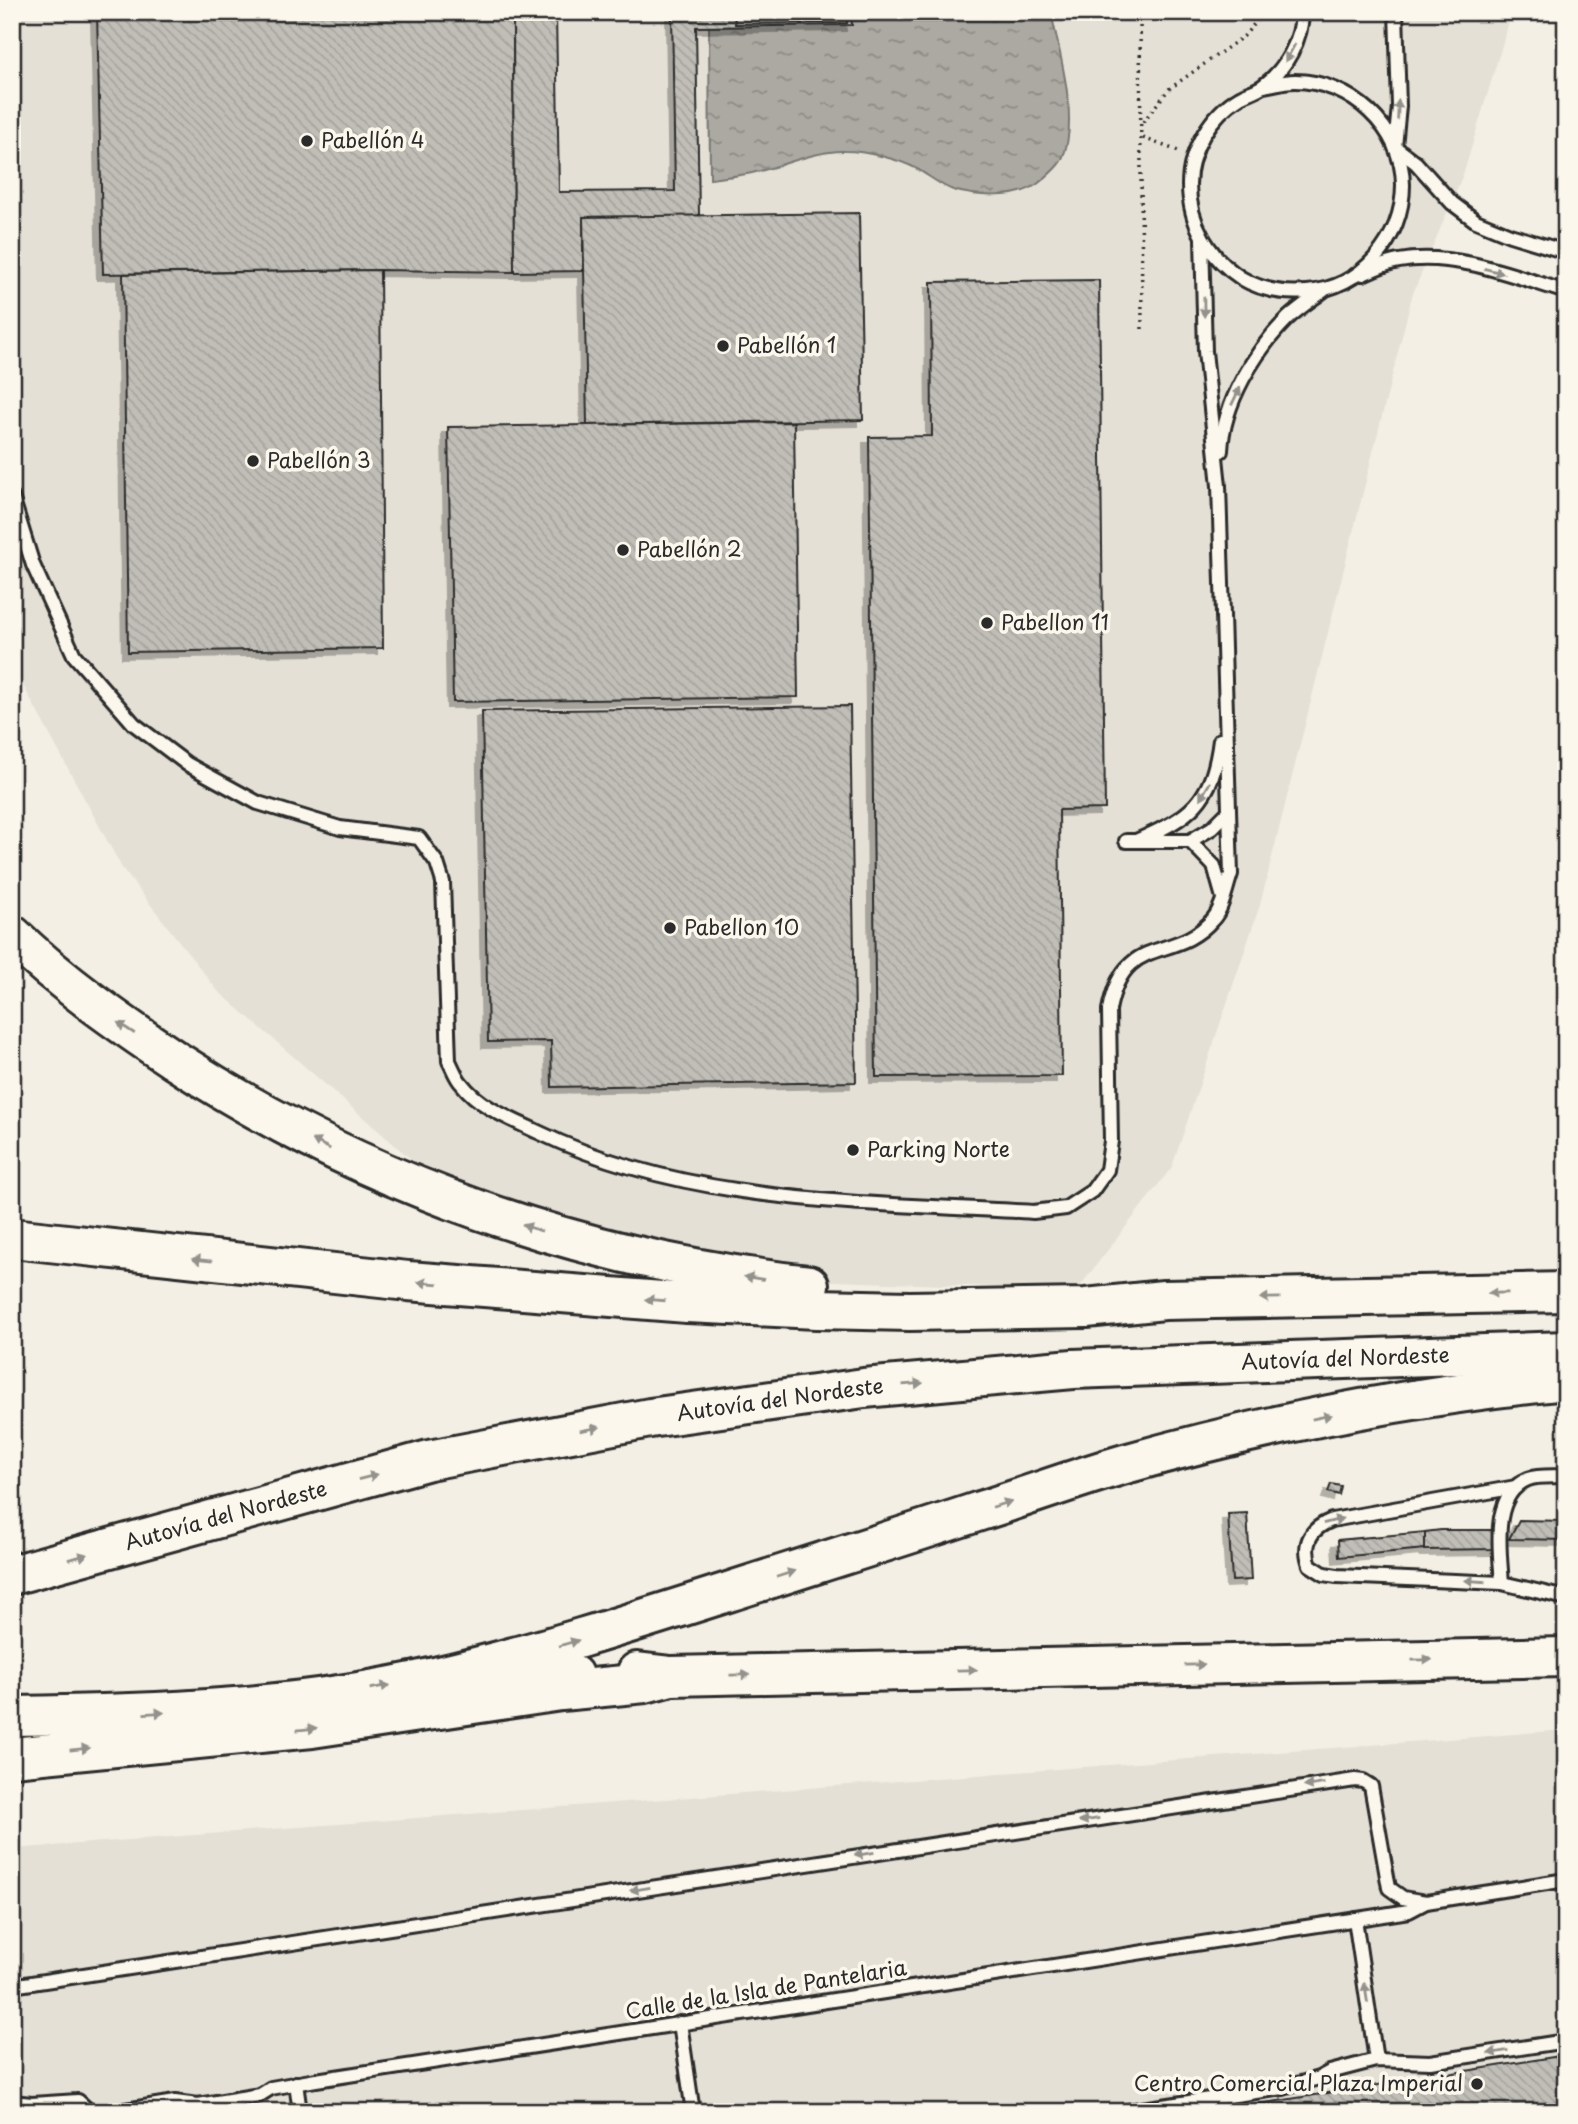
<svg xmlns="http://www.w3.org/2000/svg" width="1578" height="2124" font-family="'Playpen Sans',sans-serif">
	<defs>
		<pattern id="water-ripples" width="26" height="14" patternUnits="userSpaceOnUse" patternTransform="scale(1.75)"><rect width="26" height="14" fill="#aca9a2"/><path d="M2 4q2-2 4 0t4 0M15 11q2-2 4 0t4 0" fill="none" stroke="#8c8a84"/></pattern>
		<pattern id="building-back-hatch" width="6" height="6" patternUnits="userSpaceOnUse" patternTransform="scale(1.75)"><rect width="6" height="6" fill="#c0beb6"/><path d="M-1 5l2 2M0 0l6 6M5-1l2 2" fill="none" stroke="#a5a39d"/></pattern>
		<filter id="shadow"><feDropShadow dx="-6" dy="6" stdDeviation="0" flood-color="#0004"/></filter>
	</defs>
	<rect width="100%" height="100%" fill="#f3efe4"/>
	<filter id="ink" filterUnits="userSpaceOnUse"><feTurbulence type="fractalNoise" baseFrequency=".0143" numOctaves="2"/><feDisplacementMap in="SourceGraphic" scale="14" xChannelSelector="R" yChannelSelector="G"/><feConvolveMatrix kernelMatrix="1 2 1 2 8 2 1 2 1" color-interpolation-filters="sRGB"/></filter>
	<g filter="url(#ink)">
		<g fill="#e4e0d6">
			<path d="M12 12H1512L1464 172 1412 296 1260 905 1172 1167 1077 1290 677 1275 412 1160 217 990 122 868 12 665Z"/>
			<path d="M1566 1730V2112H12V1849Z"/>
		</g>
		<path fill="url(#water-ripples)" stroke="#787772" stroke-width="2" d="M851 12H1051C1059 52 1080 121 1062 159 1057 169 1045 178 1036 185 1015 199 977 197 953 190 941 186 928 175 917 169 900 159 864 151 845 151 816 150 780 167 752 173 738 176 724 177 710 179L709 27 852 24Z"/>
		<g fill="url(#building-back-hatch)" stroke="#2b2b2b" stroke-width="2" filter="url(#shadow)">
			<path d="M97 12H513L514 272 380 270 103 274Z"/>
			<path d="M513 12H556L559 192 675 191 672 12H851L852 25 696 27 699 216 583 217V271L514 272Z"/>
			<path d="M734 12H847V23L735 24Z"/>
			<path d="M859 213 863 420 587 425 583 217Z"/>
			<path d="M380 270 383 648 128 652 123 274Z"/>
			<path d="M1099 280 1105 809 1059 810 1062 1076 876 1077 869 437 932 436 931 282Z"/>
			<path d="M794 422 798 697 453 702 448 427Z"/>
			<path d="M850 706 856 1082 552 1087 551 1041 488 1042 482 711Z"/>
			<path d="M1331 1484 1341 1486 1339 1495 1328 1492Z"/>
			<path d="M1247 1513 1251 1580 1232 1581 1228 1514Z"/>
			<path d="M1519 1520 1566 1521V1540L1509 1539Z"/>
			<path d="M1441 1530H1500V1549L1425 1550V1532Z"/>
			<path d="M1425 1532V1549L1339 1557 1338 1540Z"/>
			<path d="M1566 2055V2112H1209Z"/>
		</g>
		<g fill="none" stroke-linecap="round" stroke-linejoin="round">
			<defs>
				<g id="lane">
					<path d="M1396 12 1399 106 1395 147 1416 163 1452 203 1476 221 1510 235 1566 252"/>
					<path d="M1264 86C1274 84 1285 81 1295 81 1350 81 1403 128 1403 185 1403 239 1362 288 1307 292 1283 294 1261 290 1241 278 1209 257 1189 224 1189 185 1189 150 1211 114 1240 97 1248 92 1257 91 1264 85 1286 69 1302 39 1302 12"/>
					<path d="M1363 274C1374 269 1386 263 1399 261 1454 251 1514 276 1566 292"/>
					<path d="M1221 451C1223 403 1255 351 1288 318 1299 308 1311 300 1323 291"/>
					<path d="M12 497 33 565 74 655 134 724 187 764 258 803 340 828 419 838 437 863 443 882 449 1061C453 1068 456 1078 462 1084 479 1107 513 1120 538 1132 691 1206 867 1202 1033 1212L1066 1208 1092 1191 1107 1170 1111 1141 1109 1010C1124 931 1175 964 1213 919 1223 908 1226 888 1231 874L1219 486 1205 351 1202 239"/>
					<path d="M1126 841H1190L1212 828 1229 811"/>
					<path d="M1136 841C1190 817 1212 803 1220 740"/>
					<path d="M1190 841 1214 866 1223 898"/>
					<path d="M1516 1487 1332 1520C1311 1528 1302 1543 1310 1565L1324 1574 1337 1576 1502 1583 1566 1598"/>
					<path d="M1502 1583C1500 1552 1490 1495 1528 1479 1539 1475 1554 1477 1566 1476"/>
					<path d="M1355 1919 1376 2060"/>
					<path d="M12 1986 1355 1780 1363 1781 1371 1786 1389 1888 1403 1898 1426 1902 1566 1880"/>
					<path d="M680 2023 693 2112"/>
					<path d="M296 2083 300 2112"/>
					<path d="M12 2102 32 2104 78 2101 90 2112"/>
					<path d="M113 2112 175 2102 198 2105 260 2095 271 2088 316 2080 1409 1911 1426 1902"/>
					<path d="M1122 2112 1283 2088 1319 2078 1330 2072 1376 2060 1430 2062 1566 2041"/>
				</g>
				<g id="primary">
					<path d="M637 1672 671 1676 1566 1657"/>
					<path d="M458 1679H487L573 1675"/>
				</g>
				<g id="highway">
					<path d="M12 935C62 983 119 1023 176 1061 368 1185 582 1260 809 1285"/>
					<path d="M12 1238 408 1281 687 1303 817 1309 910 1311 1086 1308 1164 1300 1566 1292"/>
					<path id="s1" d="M12 1575 429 1460 650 1418 864 1388 1073 1369 1566 1351"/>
					<path d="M12 1716C154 1714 297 1709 435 1677 534 1654 631 1623 728 1592 812 1565 896 1539 980 1511 1028 1496 1076 1478 1125 1464 1269 1423 1417 1395 1566 1380"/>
					<path d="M12 1757 312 1728 561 1691 645 1683 671 1676"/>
				</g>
			</defs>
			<use href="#lane" stroke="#2b2b2b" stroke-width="18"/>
			<use href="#primary" stroke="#2b2b2b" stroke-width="44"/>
			<use href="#highway" stroke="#2b2b2b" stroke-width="44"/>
			<g stroke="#2b2b2b" stroke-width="3.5" stroke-dasharray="2 5" stroke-linecap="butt">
				<path d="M1140 12 1142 331"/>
				<path d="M1143 122 1169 89 1244 36 1264 12"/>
				<path d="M1143 138 1178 151"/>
			</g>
			<use href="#lane" stroke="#fbf7ec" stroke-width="12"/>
			<use href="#primary" stroke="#fbf7ec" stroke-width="38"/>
			<use href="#highway" stroke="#fbf7ec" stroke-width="38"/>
		</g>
		<defs><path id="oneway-solid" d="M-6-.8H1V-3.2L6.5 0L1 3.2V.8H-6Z" transform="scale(1.75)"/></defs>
		<g fill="#93918c">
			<use href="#oneway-solid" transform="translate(1290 53) rotate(119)"/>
			<use href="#oneway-solid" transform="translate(1398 110) rotate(-88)"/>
			<use href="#oneway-solid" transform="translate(1494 271) rotate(14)"/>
			<use href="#oneway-solid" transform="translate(1204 307) rotate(89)"/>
			<use href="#oneway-solid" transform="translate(1236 396) rotate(-64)"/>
			<use href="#oneway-solid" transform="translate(1205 791) rotate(120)"/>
			<use href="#oneway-solid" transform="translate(126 1028) rotate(-147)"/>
			<use href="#oneway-solid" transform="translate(321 1144) rotate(-152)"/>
			<use href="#oneway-solid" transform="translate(532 1228) rotate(-162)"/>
			<use href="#oneway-solid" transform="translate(202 1260) rotate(-174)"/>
			<use href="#oneway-solid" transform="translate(754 1278) rotate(-171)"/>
			<use href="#oneway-solid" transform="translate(428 1283) rotate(-175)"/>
			<use href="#oneway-solid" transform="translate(1498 1293) rotate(179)"/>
			<use href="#oneway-solid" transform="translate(1270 1298) rotate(179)"/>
			<use href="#oneway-solid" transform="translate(655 1300) rotate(-176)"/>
			<use href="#oneway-solid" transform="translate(913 1384) rotate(-5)"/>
			<use href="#oneway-solid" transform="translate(1322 1417) rotate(-12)"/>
			<use href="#oneway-solid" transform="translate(590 1429) rotate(-10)"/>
			<use href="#oneway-solid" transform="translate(368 1477) rotate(-15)"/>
			<use href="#oneway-solid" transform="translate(1002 1504) rotate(-18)"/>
			<use href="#oneway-solid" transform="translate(1333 1521) rotate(-15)"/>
			<use href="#oneway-solid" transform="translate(78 1557) rotate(-15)"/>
			<use href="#oneway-solid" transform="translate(786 1574) rotate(-18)"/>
			<use href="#oneway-solid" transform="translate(1475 1581) rotate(-176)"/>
			<use href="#oneway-solid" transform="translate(569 1643) rotate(-16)"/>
			<use href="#oneway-solid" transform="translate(1422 1660) rotate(-1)"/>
			<use href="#oneway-solid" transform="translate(1195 1665) rotate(-1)"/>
			<use href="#oneway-solid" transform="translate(967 1670) rotate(-1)"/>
			<use href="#oneway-solid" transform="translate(740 1675) rotate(-1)"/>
			<use href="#oneway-solid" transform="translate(380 1687) rotate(-10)"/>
			<use href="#oneway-solid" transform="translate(154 1713) rotate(-3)"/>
			<use href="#oneway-solid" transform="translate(307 1729) rotate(-6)"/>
			<use href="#oneway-solid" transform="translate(80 1749) rotate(-6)"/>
			<use href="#oneway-solid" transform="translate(1314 1785) rotate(171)"/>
			<use href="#oneway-solid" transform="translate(1089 1820) rotate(171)"/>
			<use href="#oneway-solid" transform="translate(864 1854) rotate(171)"/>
			<use href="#oneway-solid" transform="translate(640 1889) rotate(171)"/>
			<use href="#oneway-solid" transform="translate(1366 1993) rotate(-99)"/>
			<use href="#oneway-solid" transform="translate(1498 2052) rotate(171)"/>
		</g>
	</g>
	<g fill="#2b2b2b" stroke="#fbf7ec" stroke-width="2.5">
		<circle cx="307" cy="141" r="7"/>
		<circle cx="723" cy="346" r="7"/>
		<circle cx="253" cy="461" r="7"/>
		<circle cx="623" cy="550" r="7"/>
		<circle cx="987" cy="623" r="7"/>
		<circle cx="670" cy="928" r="7"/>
		<circle cx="853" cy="1150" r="7"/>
		<circle cx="1477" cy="2084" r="7"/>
	</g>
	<g text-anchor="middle" stroke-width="7" stroke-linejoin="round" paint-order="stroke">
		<g font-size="21" fill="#2b2b2b" stroke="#fbf7ec" text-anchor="start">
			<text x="321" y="148">Pabellón 4</text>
			<text x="737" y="353">Pabellón 1</text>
			<text x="267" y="468">Pabellón 3</text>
			<text x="637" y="557">Pabellón 2</text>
			<text x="1001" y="630">Pabellon 11</text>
			<text x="684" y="935">Pabellon 10</text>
			<text x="867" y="1157">Parking Norte</text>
			<text x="1463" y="2091" text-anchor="end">Centro Comercial Plaza Imperial</text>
		</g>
		<g font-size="21" fill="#2b2b2b" stroke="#fbf7ec">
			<text dy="7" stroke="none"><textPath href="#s1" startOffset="1356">Autovía del Nordeste</textPath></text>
			<text dy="7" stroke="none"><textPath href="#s1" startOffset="789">Autovía del Nordeste</textPath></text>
			<text dy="7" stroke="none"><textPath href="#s1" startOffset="222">Autovía del Nordeste</textPath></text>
			<text transform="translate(766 1990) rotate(-9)" y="7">Calle de la Isla de Pantelaria</text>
		</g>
	</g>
	<rect width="1578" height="2124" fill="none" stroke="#fbf7ec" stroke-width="42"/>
	<rect x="21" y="21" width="1536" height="2082" fill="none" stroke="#2b2b2b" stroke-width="2.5" filter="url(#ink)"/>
</svg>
